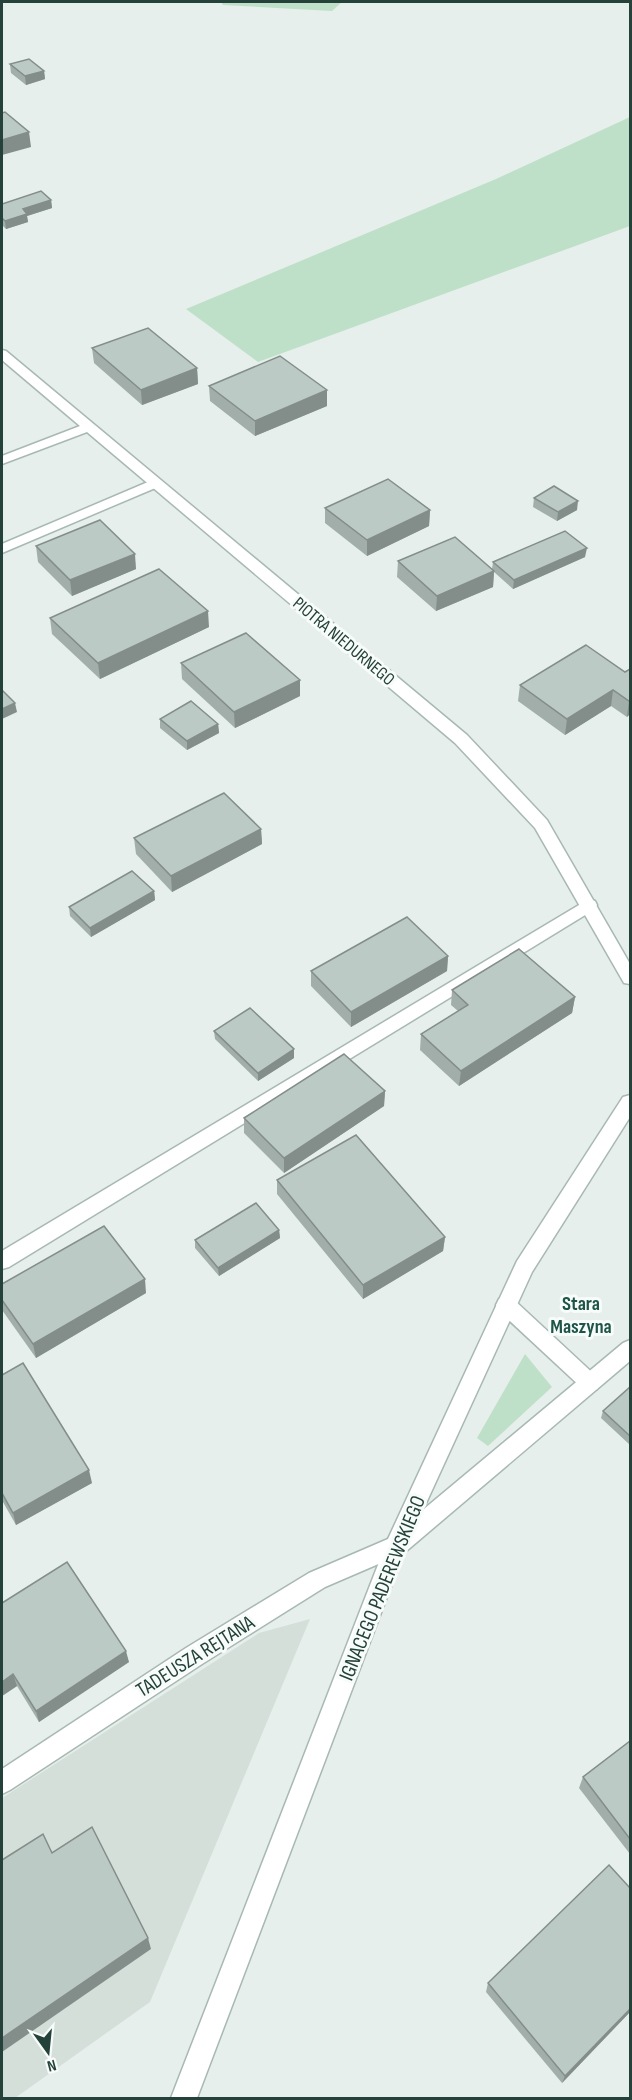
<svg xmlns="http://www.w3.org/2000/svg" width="632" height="2100" font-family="'Sofia Sans Condensed',sans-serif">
	<rect width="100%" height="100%" fill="#e6efeb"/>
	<path fill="#d4dfda" d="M310 1619 150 2002 15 2098H2V1798L259 1633Z"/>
	<g fill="#bfe0c8">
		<path d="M221 2H342L332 11 223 5Z"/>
		<path d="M630 117V226L258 362 186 309 496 179Z"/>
		<path d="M525 1354 552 1387 488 1446 477 1438Z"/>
	</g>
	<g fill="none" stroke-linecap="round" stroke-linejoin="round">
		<defs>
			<g id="service">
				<path d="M155 479 162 483 160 486 2 553V544Z"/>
				<path d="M589 899 595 901 597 905 595 909 9 1267 2 1269V1251Z"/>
				<path d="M506 1296 513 1299 597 1377 600 1383 597 1389 590 1392 583 1389 499 1311 496 1305 499 1299Z"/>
			</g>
			<g id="minor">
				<path d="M2 350 6 351 467 735 547 820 630 964V984L624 983 535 828 455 743 87 432 2 464V456L80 426 2 360Z"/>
				<path d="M630 1340V1361L404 1553 325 1587 202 1664 10 1790 2 1794V1769L186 1648 309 1573 388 1539 623 1343Z"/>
			</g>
			<path id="tertiary" d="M630 1095V1117L532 1272 406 1547 197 2098H171L388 1539 517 1261 623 1097Z"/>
		</defs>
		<use href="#service" stroke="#a8b8b2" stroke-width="3"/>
		<use href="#minor" stroke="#a8b8b2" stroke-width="3"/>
		<use href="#tertiary" stroke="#a8b8b2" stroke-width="3"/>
		<use href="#service" fill="#fff" fill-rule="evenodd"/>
		<use href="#minor" fill="#fff" fill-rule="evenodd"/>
		<use href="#tertiary" fill="#fff" fill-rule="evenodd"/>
	</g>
	<g fill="#a1aea9">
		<path d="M10 64 44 71 45 79 26 85 11 73Z"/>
		<path d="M51 200 52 208 27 216 28 222 6 229 2 225V204Z"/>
		<path d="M92 348 197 368 198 384 142 405 94 363Z"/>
		<path d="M209 386 327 406 255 436 210 401Z"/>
		<path d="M534 498 577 510 557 521 533 507Z"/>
		<path d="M325 508 430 510 429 526 367 556 325 523Z"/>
		<path d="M36 546 136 569 72 596 38 562Z"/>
		<path d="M585 557 513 589 494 572 493 587 436 611 397 577 398 561 492 569 493 562Z"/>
		<path d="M50 618 209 627 100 679 52 634Z"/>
		<path d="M181 663 300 680V696L235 728 182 679Z"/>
		<path d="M630 669V714L627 717 611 706 565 735 518 701 520 685 625 672Z"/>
		<path d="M160 719 218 724 219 733 187 750 160 728Z"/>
		<path d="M261 829 262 844 172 892 136 854 134 838Z"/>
		<path d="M154 891 155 900 91 937 70 916 69 907Z"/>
		<path d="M448 956 447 971 351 1027 311 986V971Z"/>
		<path d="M452 990 575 997 572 1013 459 1086 420 1050 421 1034 458 1011 451 1005Z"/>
		<path d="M214 1031 294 1049V1058L258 1081 215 1039Z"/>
		<path d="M385 1091 384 1106 284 1173 244 1133V1118Z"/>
		<path d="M277 1180 445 1237 443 1251 363 1299 277 1194Z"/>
		<path d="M279 1230 280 1238 219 1276 195 1248V1240Z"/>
		<path d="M2 1284 146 1293 36 1358 2 1310Z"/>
		<path d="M2 1375 92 1483 16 1525 3 1502 2 1503Z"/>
		<path d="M630 1387V1445L601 1418 603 1411Z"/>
		<path d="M2 1603 129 1662 39 1722 17 1686 2 1696Z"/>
		<path d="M630 1741V1854L579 1788 583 1777Z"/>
		<path d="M488 1983 630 2012 562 2083 486 1992Z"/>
	</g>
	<g fill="#838d89">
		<path d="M44 71 45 79 26 85 25 76Z"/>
		<path d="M29 132 31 147 2 155V140Z"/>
		<path d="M51 200 52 208 27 216 28 222 6 229 5 221 23 209Z"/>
		<path d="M197 368 198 384 142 405 141 390Z"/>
		<path d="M327 390V406L255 436V421Z"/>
		<path d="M578 501 577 510 557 521 558 512Z"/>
		<path d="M430 510 429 526 367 556V540Z"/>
		<path d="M587 548 585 557 513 589 514 580Z"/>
		<path d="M135 554 136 569 72 596 70 580Z"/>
		<path d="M494 571 493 587 436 611 437 596Z"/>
		<path d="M208 611 209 627 100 679 98 663Z"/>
		<path d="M300 680V696L235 728 234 712Z"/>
		<path d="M613 690 611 706 565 735 567 719Z"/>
		<path d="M630 700V714L627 717 629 701Z"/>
		<path d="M15 703 17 712 2 719V709Z"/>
		<path d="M218 724 219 733 187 750V741Z"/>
		<path d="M261 829 262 844 172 892 171 876Z"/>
		<path d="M154 891 155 900 91 937 90 928Z"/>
		<path d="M448 956 447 971 351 1027V1012Z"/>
		<path d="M575 997 572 1013 459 1086 461 1071Z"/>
		<path d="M294 1049V1058L258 1081V1073Z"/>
		<path d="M385 1091 384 1106 284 1173V1158Z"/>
		<path d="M279 1230 280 1238 219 1276 218 1268Z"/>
		<path d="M445 1237 443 1251 363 1299V1285Z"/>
		<path d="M145 1279 146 1293 36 1358 33 1344Z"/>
		<path d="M89 1470 92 1483 16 1525 13 1513Z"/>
		<path d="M126 1651 129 1662 39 1722 36 1711Z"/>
		<path d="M13 1674 17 1686 2 1696V1682Z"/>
		<path d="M148 1938 151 1949 2 2052V2038Z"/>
		<path d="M630 2009V2012L562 2083 565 2076Z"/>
	</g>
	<g fill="#bbcac4" stroke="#838d89" stroke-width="1.5">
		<path d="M29 59 44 71 25 76 10 64Z"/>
		<path d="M5 112 29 132 2 140V113Z"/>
		<path d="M41 191 51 200 23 209 27 214 5 221 2 218V204Z"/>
		<path d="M148 328 197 368 141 390 92 348Z"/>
		<path d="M280 356 327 390 255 421 209 386Z"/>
		<path d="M388 479 430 510 367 540 325 508Z"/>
		<path d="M554 486 578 501 558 512 534 498Z"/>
		<path d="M100 520 135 554 70 580 36 546Z"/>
		<path d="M565 531 587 548 514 580 493 562Z"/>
		<path d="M455 537 494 571 437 596 398 561Z"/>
		<path d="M159 569 208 611 98 663 50 618Z"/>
		<path d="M246 633 300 680 234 712 181 663Z"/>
		<path d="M586 645 625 672 630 669V700L629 701 613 690 567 719 520 685Z"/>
		<path d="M2 690 15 703 2 709Z"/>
		<path d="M191 701 218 724 187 741 160 719Z"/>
		<path d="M224 793 261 829 171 876 134 838Z"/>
		<path d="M132 871 154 891 90 928 69 907Z"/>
		<path d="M407 917 448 956 351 1012 311 971Z"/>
		<path d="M519 949 575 997 461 1071 421 1034 468 1005 452 990Z"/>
		<path d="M250 1008 294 1049 258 1073 214 1031Z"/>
		<path d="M344 1054 385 1091 284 1158 244 1118Z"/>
		<path d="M356 1135 445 1237 363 1285 277 1180Z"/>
		<path d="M256 1203 279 1230 218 1268 195 1240Z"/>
		<path d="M104 1226 145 1279 33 1344 2 1300V1284Z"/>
		<path d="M23 1363 89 1470 13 1513 2 1493V1375Z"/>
		<path d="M630 1387V1436L603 1411Z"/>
		<path d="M67 1562 126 1651 36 1711 13 1674 2 1682V1603Z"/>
		<path d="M630 1741V1839L583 1777Z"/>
		<path d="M92 1827 148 1938 2 2038V1860L43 1834 52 1853Z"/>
		<path d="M609 1865 630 1888V2009L565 2076 488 1983Z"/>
	</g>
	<g text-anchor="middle" stroke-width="6" stroke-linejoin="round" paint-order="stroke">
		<g font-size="18" fill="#24423a" stroke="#f7fbf9">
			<text transform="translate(344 641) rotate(40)" y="6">PIOTRA NIEDURNEGO</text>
		</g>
		<g font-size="20" font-weight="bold" fill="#1f5548" stroke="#f7fbf9">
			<text x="581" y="1310">Stara<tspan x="581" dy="23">Maszyna</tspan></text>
		</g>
		<g font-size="21" fill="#24423a" stroke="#f7fbf9">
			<text transform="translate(382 1588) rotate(-68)" y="7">IGNACEGO PADEREWSKIEGO</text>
			<text transform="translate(195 1656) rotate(-32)" y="7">TADEUSZA REJTANA</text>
		</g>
	</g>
	<rect width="632" height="2100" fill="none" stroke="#24423a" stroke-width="6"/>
	<g transform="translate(48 2052) rotate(165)" stroke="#f7fbf9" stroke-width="4.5" paint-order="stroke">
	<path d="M0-4.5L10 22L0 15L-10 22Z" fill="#24423a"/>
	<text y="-9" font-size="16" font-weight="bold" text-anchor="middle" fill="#24423a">N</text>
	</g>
</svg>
